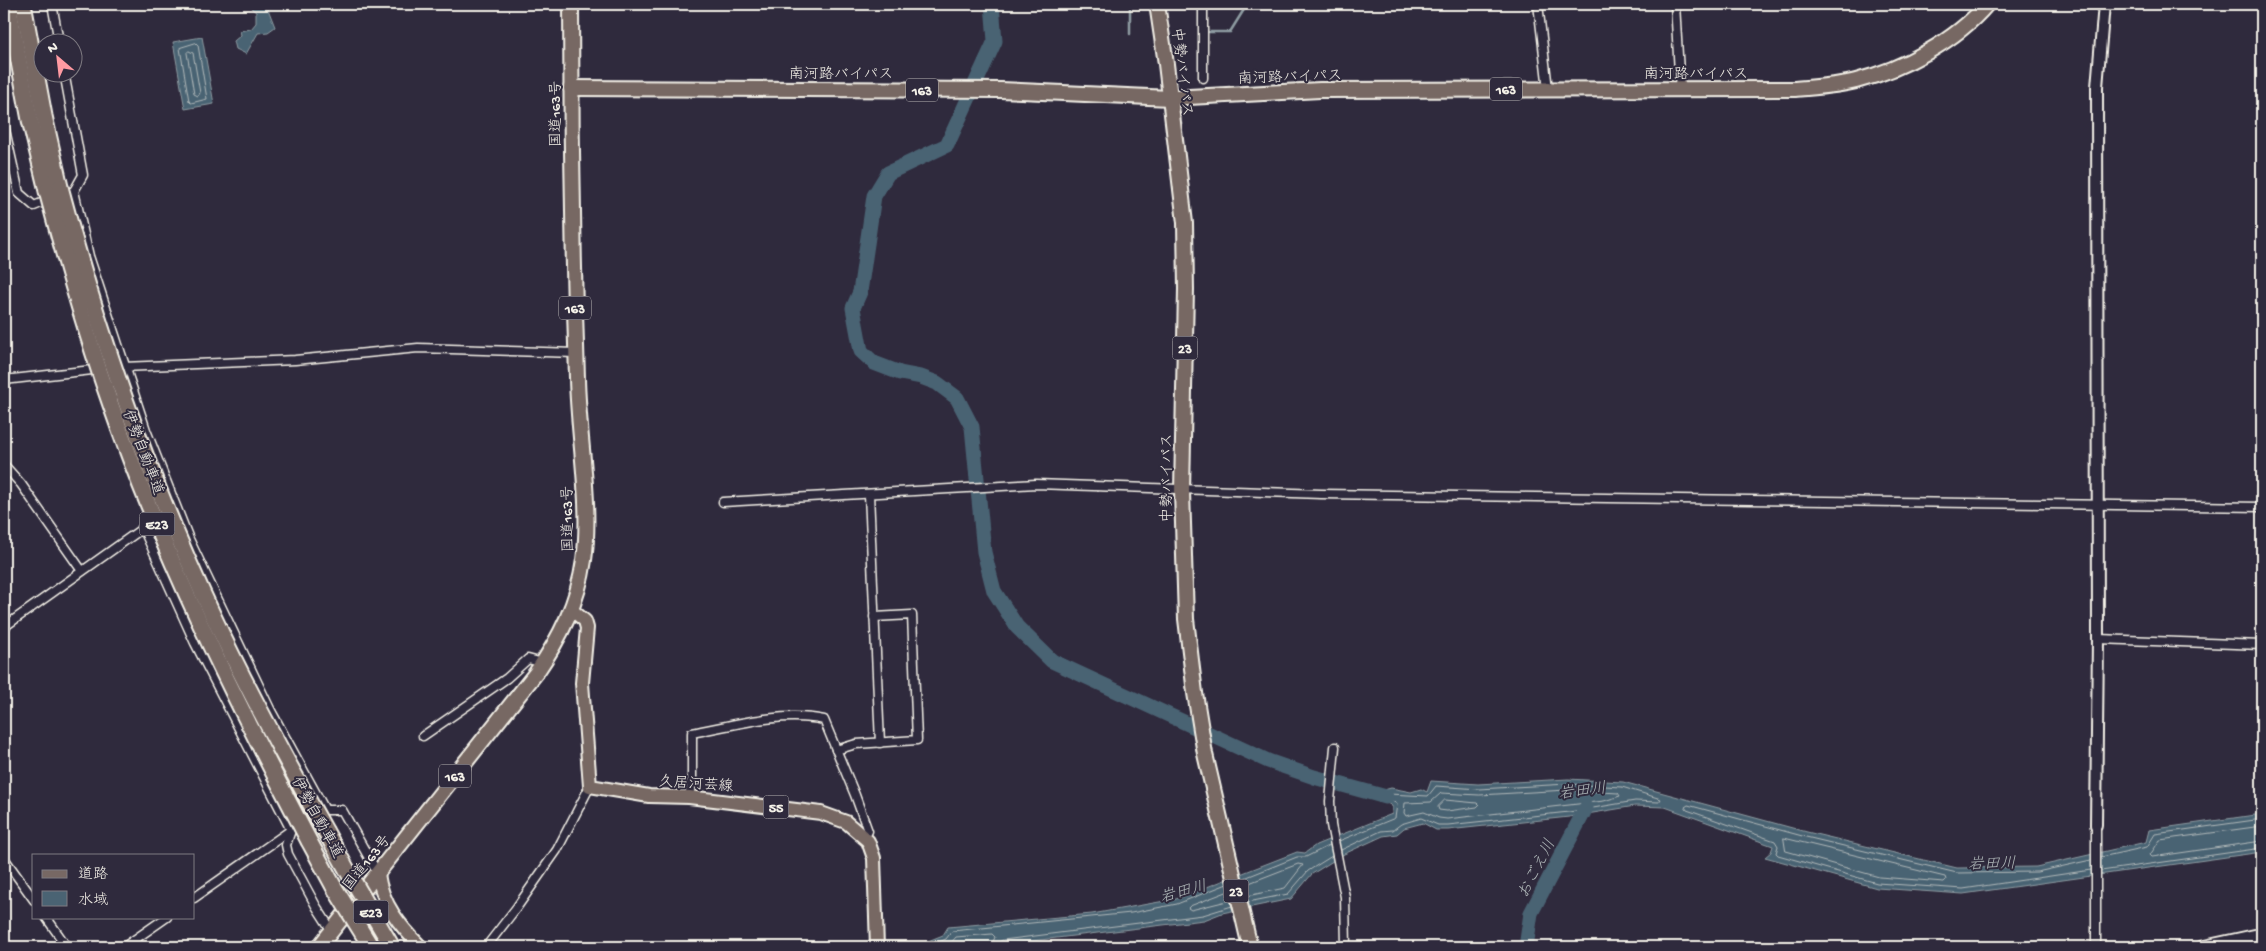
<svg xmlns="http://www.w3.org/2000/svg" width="2266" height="951" font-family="'Gochi Hand','Klee One',sans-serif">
	<rect width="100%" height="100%" fill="#2f2a3d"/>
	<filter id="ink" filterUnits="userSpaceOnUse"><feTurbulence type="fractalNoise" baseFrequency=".02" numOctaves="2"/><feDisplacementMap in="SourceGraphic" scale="10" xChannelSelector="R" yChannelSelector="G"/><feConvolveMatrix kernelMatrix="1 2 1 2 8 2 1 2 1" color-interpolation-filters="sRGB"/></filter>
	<g filter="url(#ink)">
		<g fill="#4a6373" stroke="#8e9ca2">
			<path d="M251 4H266L275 27 268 32 258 33 246 54 236 49 234 41 241 35 240 31 251 29 256 23V12L252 9Z"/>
			<path d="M202 37 214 104 185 109 173 42Z"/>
			<path d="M1568 779 1623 782 1807 832 1957 868 2036 867 2146 842 2149 830 2262 814V852L1963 894 1877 888 1765 857 1771 852 1773 846 1665 807 1635 806 1569 817 1448 830H1436L1423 823 1404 828 1397 834 1383 836 1344 854 1312 874 1291 899 1222 913 1204 920 983 947H913L943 935 948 927 1092 914 1176 899 1297 852 1305 853 1316 845 1392 814V806L1360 787 1384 790 1391 788 1411 792 1421 789 1427 792 1431 781 1478 784Z"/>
		</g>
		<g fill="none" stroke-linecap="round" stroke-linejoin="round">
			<g stroke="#b0b8b9" stroke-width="1">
				<path d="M196 43 198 45 207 99 191 103 189 101 180 48Z"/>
				<path d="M189 51 193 53 200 93 198 96 194 94 187 53Z"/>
				<path d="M1568 790 1618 793 1620 796 1604 801 1447 819 1439 818 1424 812 1406 816 1404 813 1405 803 1431 802 1441 793 1479 795Z"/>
				<path d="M1445 800 1477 803 1479 805 1477 807 1447 811 1439 810 1438 807Z"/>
				<path d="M2262 826 2160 840 2150 855 2152 857 2262 841"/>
				<path d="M1784 838 1945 877 1946 880 1944 882 1879 877 1786 851Z"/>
				<path d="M1339 841 1395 818 1397 804 1387 798 1388 794 1428 796 1436 786 1479 789 1568 784 1622 787 1661 799 1659 802 1635 801 1569 812 1448 825H1438L1421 818 1401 824 1393 830 1381 831 1341 850"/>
				<path d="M2101 857 2147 847 2155 834 2262 819"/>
				<path d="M2091 860 2037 872 1957 873 1806 837 1688 805 1685 807 1687 810 1775 841 1778 846 1776 853 1778 855 1877 883 1963 889 2091 870"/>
				<path d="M2101 871 2262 848"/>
				<path d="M1242 879 1297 857H1306L1330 845"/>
				<path d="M1244 885 1298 864 1303 865 1285 888 1247 896"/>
				<path d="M1229 891 1190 906 1188 908 1191 910 1231 900"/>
				<path d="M1248 902 1288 894 1308 871 1332 856"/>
				<path d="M927 947 946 939 952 931 1131 913 1177 904 1227 884"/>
				<path d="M943 947 950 944 956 937 992 934 995 937 991 947"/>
				<path d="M998 947 999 942 1003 940 1203 915 1232 906"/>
			</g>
			<g stroke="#8e9ca2" stroke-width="2.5">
				<path d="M1130 4V34"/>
				<path d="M1209 32H1230L1245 8 1253 4"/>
			</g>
			<g stroke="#4a6373" stroke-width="15">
				<path d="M992 4 995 41 947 145 888 173 874 196 860 292 853 308 861 351 874 363 900 373 921 377 937 383 957 398 972 427 984 552 994 591 1017 627 1052 661 1268 761 1314 777 1386 797"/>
				<path d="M1526 947 1531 913 1586 808"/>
			</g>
			<defs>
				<g id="minor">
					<path d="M52 4 59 42"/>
					<path d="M1203 4V78"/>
					<path d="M1538 4 1548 89"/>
					<path d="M1675 4 1680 90"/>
					<path d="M64 72 83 175 74 191 69 193"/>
					<path d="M4 125 19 193 34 206 51 199"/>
					<path d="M74 191 89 256 146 430 189 539 271 711 325 810"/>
					<path d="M123 367 295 360 418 348 576 353"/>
					<path d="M4 380 101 369"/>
					<path d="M4 465 21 484 82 571"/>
					<path d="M869 494 880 743"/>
					<path d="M723 502 1036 484 1321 494 2262 507"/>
					<path d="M4 627 143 528 195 643 291 830 286 845 288 854 316 906 332 931"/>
					<path d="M2098 639 2262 645"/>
					<path d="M423 736 507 678 528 659 543 663"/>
					<path d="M1335 747 1330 801 1331 825 1345 897 1346 947"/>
					<path d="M836 750 856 744 917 740 912 615 874 617"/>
					<path d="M689 797 692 779V733C734 725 781 711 824 720L855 795 868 831 865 837"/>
					<path d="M4 858 34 900"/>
					<path d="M194 898 291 830 325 810H342L378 874"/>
					<path d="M46 917 67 947"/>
					<path d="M124 947 167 917"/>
					<path d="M486 947 517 907 557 850 590 786"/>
					<path d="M2096 947V825"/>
				</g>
				<path id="tertiary" d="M2096 825 2098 639 2097 87 2104 4"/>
				<path id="secondary" d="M2202 947 2262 934"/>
				<g id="primary">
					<path d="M572 610 585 621 587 628 582 683 590 786 649 796 689 797 821 813 846 822 868 841 874 858 877 947"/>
					<path d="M378 874C382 904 400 926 421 947"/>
				</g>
				<g id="trunk">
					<path d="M1157 4 1166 64 1185 223 1186 289 1182 491 1186 619 1195 693 1205 754 1250 947"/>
					<path d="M571 88 1001 90 1170 98 1320 90 1795 89C1816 87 1836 86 1856 81 1903 69 1956 41 1987 4"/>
					<path d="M319 947 536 673C560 638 578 603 584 560 592 505 578 435 577 378 573 254 571 129 571 4"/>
				</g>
				<g id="motorway">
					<path d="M8 4 30 120 47 191"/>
					<path d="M23 4 44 116 60 187"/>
					<path d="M326 832 351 877"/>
					<path d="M309 841 334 887"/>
				</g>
			</defs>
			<use href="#minor" stroke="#f4f1e8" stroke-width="11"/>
			<use href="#tertiary" stroke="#f4f1e8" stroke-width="14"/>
			<use href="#secondary" stroke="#f4f1e8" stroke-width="15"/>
			<use href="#primary" stroke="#f4f1e8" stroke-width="16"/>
			<use href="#trunk" stroke="#f4f1e8" stroke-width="18"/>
			<use href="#motorway" stroke="#f4f1e8" stroke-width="19"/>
			<use href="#minor" stroke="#2f2a3d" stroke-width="8"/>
			<use href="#tertiary" stroke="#2f2a3d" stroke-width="10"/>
			<use href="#secondary" stroke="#2f2a3d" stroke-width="11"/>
			<use href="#primary" stroke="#776864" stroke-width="12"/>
			<use href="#trunk" stroke="#776864" stroke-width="14"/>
			<use href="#motorway" stroke="#776864" stroke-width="15"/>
			<defs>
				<g id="motorway-bridge">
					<path d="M60 187C99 335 149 479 214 618 248 691 287 762 326 832"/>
					<path d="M47 191C66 263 86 334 111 405 163 556 235 700 309 841"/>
					<path d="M351 877 392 947"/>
					<path d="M334 887 371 947"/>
				</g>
			</defs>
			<use href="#motorway-bridge" stroke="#f4f1e8" stroke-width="19" stroke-linecap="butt"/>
			<use href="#motorway-bridge" stroke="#776864" stroke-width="15"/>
		</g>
	</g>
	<g text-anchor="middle" stroke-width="4" stroke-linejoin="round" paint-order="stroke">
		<g fill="#2f2a3d" stroke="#b9b5b5" stroke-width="1">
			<rect x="1490" y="77.5" width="32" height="23" rx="4"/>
			<rect x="906" y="78.5" width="32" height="23" rx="4"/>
			<rect x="559" y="296.5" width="32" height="23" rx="4"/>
			<rect x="1172.5" y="336.5" width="25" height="23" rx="4"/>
			<rect x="139.5" y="512.5" width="35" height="23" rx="4"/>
			<rect x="439" y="764.5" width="32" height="23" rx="4"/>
			<rect x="763.5" y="795.5" width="25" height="23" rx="4"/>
			<rect x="1223.5" y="879.5" width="25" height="23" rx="4"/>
			<rect x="353.5" y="900.5" width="35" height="23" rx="4"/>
		</g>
		<g font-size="14" font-weight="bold" fill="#f4f1e8">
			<text x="1506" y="94">163</text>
			<text x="922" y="95">163</text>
			<text x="575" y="313">163</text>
			<text x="1185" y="353">23</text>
			<text x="157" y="529">E23</text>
			<text x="455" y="781">163</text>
			<text x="776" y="812">55</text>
			<text x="1236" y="896">23</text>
			<text x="371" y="917">E23</text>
		</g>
		<g font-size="15" fill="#f4f1e8" stroke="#2f2a3d">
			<text transform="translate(1183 72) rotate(83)" y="5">中勢バイパス</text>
			<text x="841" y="78">南河路バイパス</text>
			<text x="1696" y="78">南河路バイパス</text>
			<text transform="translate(1290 76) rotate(-2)" y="5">南河路バイパス</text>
			<text transform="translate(555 114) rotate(-90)" y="5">国道163号</text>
			<text transform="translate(144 452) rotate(69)" y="5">伊勢自動車道</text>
			<text transform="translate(1166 478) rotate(-90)" y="5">中勢バイパス</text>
			<text transform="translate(567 519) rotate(-91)" y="5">国道163号</text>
			<text transform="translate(696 783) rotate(4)" y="5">久居河芸線</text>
			<text transform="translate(318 817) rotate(61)" y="5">伊勢自動車道</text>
			<text transform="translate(366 862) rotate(-51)" y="5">国道163号</text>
		</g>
		<g font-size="16" font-style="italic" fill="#b0b8b9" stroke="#2f2a3d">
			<text transform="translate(1582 789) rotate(-7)" y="6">岩田川</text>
			<text transform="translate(1992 862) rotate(-1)" y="6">岩田川</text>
			<text transform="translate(1535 868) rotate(-63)" y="6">おごえ川</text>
			<text transform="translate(1183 890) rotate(-15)" y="6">岩田川</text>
		</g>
	</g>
	<rect width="2266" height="951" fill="none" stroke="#2f2a3d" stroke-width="20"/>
	<rect x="10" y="10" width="2246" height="931" fill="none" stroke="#f4f1e8" stroke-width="2" filter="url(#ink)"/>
	<rect x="32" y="854" width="162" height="65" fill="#2f2a3d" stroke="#7e7a81"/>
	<rect x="42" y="870" width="25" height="8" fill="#776864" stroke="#7e7a81"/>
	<text x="78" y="878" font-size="15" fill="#f4f1e8">道路</text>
	<rect x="42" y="891" width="25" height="15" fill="#4a6373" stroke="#7e7a81"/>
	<text x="78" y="904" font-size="15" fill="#f4f1e8">水域</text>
	<g transform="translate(58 58) rotate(332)"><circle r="24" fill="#2f2a3d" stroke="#7e7a81"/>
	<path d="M0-4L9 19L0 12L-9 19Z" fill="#ff9aa2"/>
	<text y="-8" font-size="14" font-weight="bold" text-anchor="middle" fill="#f4f1e8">N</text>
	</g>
</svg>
